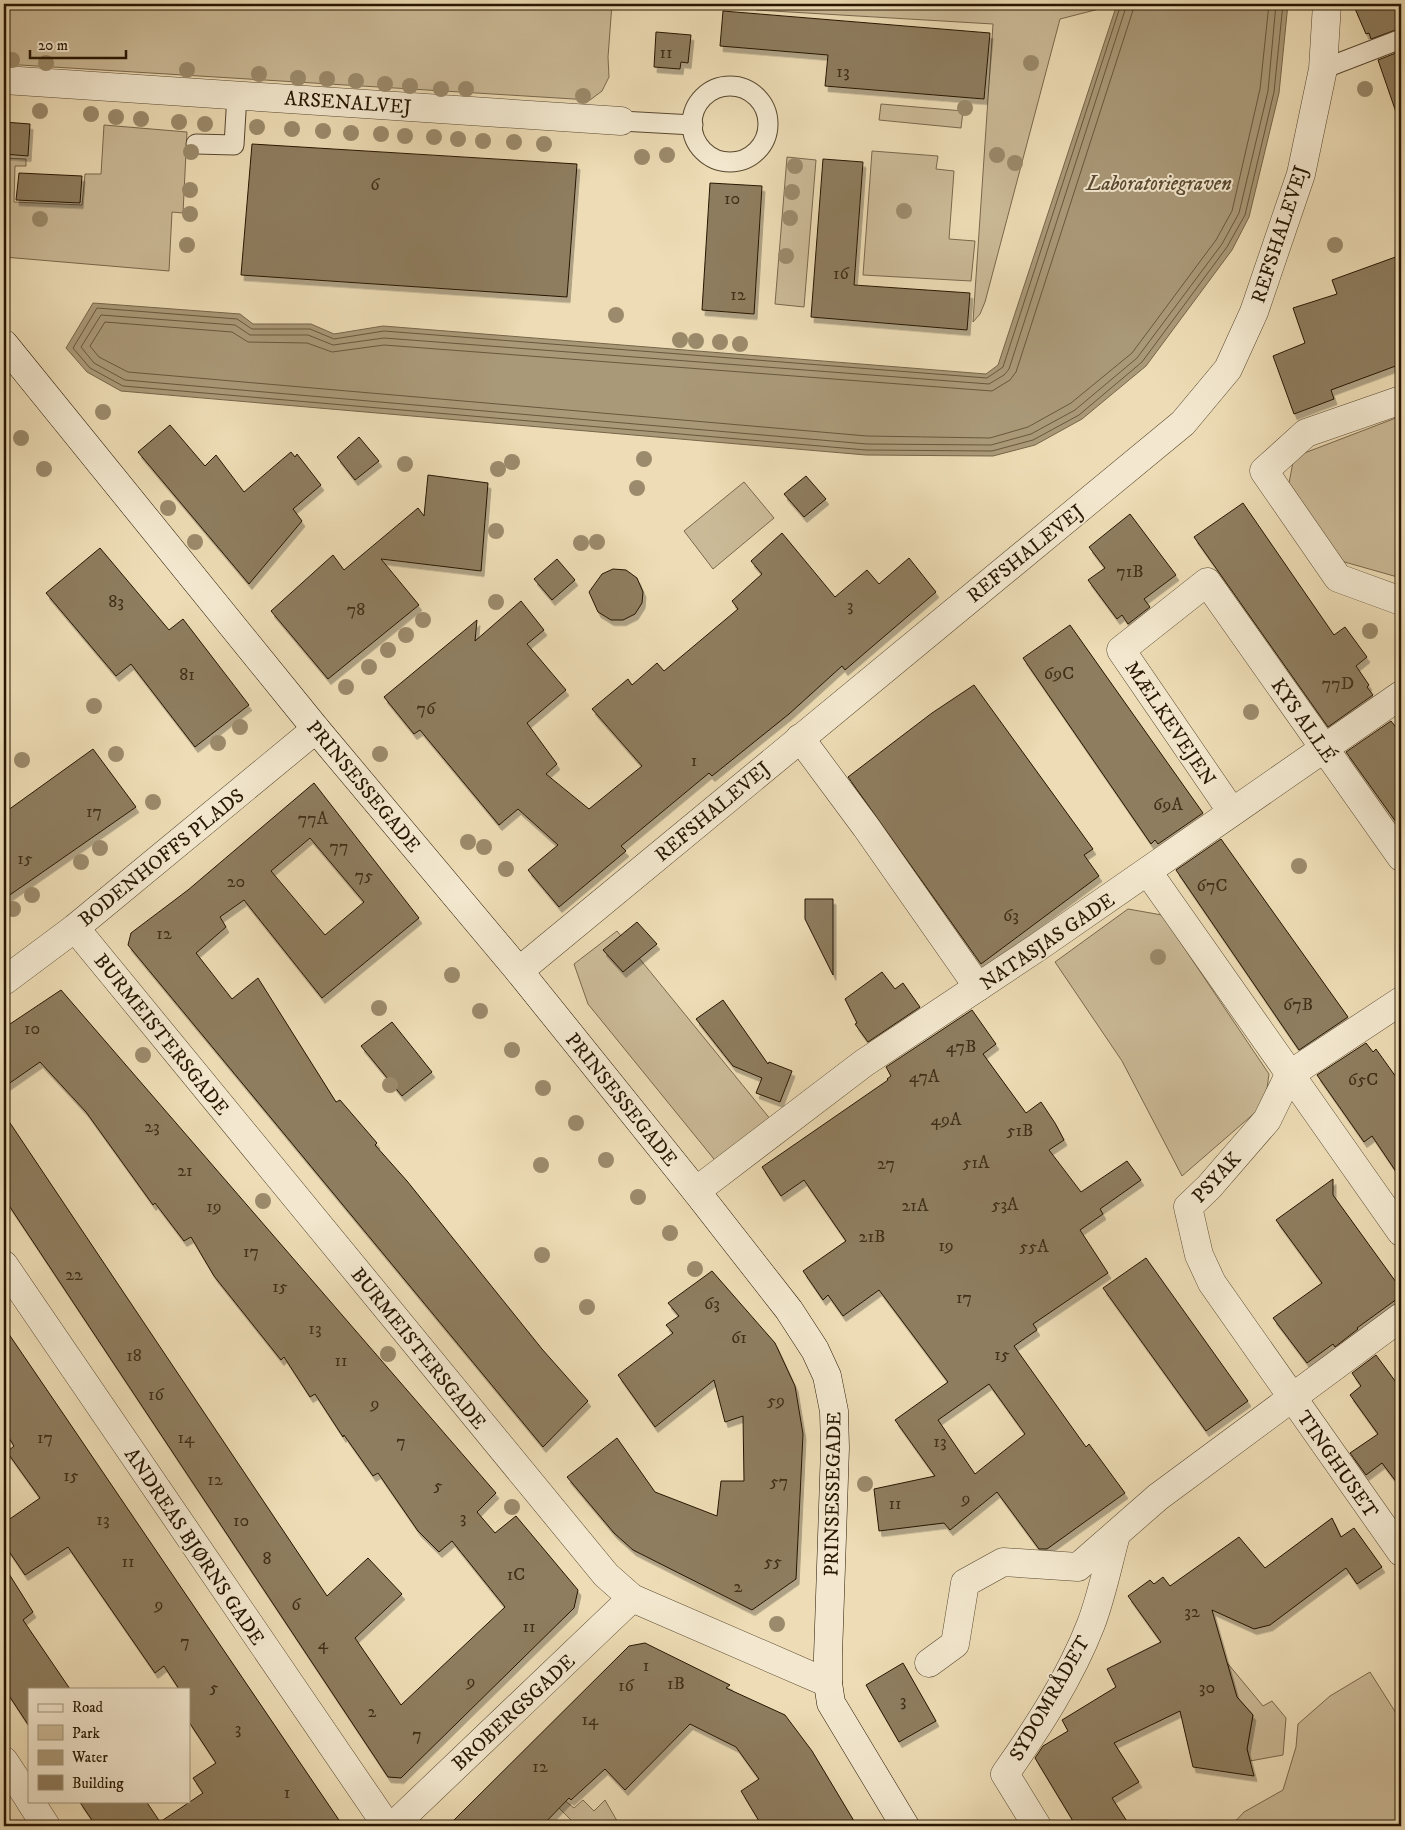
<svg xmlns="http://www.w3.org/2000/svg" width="1405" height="1830" font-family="'IM FELL DW Pica',serif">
	<defs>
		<filter id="shadow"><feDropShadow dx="3" dy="5.5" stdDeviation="0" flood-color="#0004"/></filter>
	</defs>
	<rect width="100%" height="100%" fill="#eddcb5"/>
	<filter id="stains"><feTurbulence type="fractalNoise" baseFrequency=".004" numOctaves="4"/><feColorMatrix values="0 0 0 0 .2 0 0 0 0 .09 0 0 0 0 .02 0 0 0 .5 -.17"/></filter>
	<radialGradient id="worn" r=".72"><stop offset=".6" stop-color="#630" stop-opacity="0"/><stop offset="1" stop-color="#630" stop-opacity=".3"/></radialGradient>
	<g fill="#cbba97" stroke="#79684c">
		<path d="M4 4H612L608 57 609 77 602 91 590 100 4 64Z"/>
		<path d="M756 4H1105L1103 8 1060 19 985 302 980 314 973 322 993 24 756 10Z"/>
		<path d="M881 104 963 111 961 128 879 120Z"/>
		<path d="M104 125 187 132 183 213 172 212 169 271 4 257V158L26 159V166H15L14 202 82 205 85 174H101Z"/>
		<path d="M872 151 938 156 936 169 954 171 949 239 975 241 971 281 863 275Z"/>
		<path d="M787 157 816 160 804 307 775 304Z"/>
		<path d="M1401 416V578L1341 561 1289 483 1294 457Z"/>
		<path d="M744 482 774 518 713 569 684 531Z"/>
		<path d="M1128 909 1162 915 1269 1074 1265 1104 1182 1176 1122 1061 1055 962Z"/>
		<path d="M617 931 771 1120 718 1164 588 1004 574 964Z"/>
		<path d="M1191 1646 1219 1653 1263 1706 1272 1701 1286 1718 1283 1755 1250 1761 1247 1749 1253 1715Z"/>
		<path d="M1370 1672 1401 1721V1826H1231L1244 1812 1283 1790 1296 1747 1298 1724 1330 1696Z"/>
		<path d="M563 1799 574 1808 583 1800 594 1811 605 1800 620 1826H577L557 1806Z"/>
	</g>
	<path fill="#aa9978" stroke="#766549" d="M1117 4H1288L1279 93 1249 217 1232 250 1146 366 1082 419 1035 445 993 456 866 455 121 391 87 372 66 348 93 303 240 314 253 324H311L334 334 383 326 986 374 998 365Z"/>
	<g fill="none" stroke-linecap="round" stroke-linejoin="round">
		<g stroke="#68583d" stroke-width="1">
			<path d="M1121 4 1003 367 987 378 384 331 334 339 310 329H252L237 319 97 308 73 348 90 368 123 386 866 450 992 451 1033 440 1079 415 1142 362 1227 247 1245 215 1274 92 1283 4"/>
			<path d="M1127 4 1009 369 1004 375 989 384 384 338 333 345 308 335H250L235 325 101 315 81 347 94 363 125 380 867 444 991 445 1031 434 1075 410 1137 358 1222 244 1239 213 1268 91 1276 4"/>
			<path d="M1135 4 1016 372 1010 380 992 391 384 345 332 352 307 343 248 342 232 332 105 322 90 346 99 357 128 372 867 436 990 438 1028 427 1071 403 1132 353 1216 240 1232 211 1260 89 1269 4"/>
		</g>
	</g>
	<g fill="#8e7d5f" stroke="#271602" fill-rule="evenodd" filter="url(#shadow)">
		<path d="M1353 4H1401V28L1371 39 1369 33 1366 34Z"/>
		<path d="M723 11 990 33 984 99 825 86 828 55 720 46Z"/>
		<path d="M656 32 691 35 688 63 681 62 680 69 654 67Z"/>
		<path d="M1401 51V114L1397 115 1378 60Z"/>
		<path d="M4 122 30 124 28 156 4 154Z"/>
		<path d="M252 144 577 164 567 297 241 275Z"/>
		<path d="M823 159 863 162 854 285 970 293 967 330 811 317Z"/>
		<path d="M19 173 82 176 80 203 16 200Z"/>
		<path d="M710 183 762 186 754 314 702 310Z"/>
		<path d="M1401 255V364L1331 390 1334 399 1294 414 1273 356 1305 343 1293 308 1337 294 1332 280Z"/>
		<path d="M170 425 205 466 216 455 244 492 291 452 295 457 297 454 321 485 293 509 302 521 249 584 138 452Z"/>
		<path d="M359 437 379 461 355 480 337 457Z"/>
		<path d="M428 475 488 483 481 571 381 559 419 605 328 679 271 611 333 555 344 570 418 508 424 516Z"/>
		<path d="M806 476 826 499 804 517 784 494Z"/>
		<path d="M1243 503 1334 635 1345 627 1367 657 1356 666 1369 685 1367 687 1373 695 1328 727 1194 537Z"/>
		<path d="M1130 514 1176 575 1144 599 1150 607 1128 624 1122 615 1117 619 1088 580 1105 568 1089 547Z"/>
		<path d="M782 533 835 597 867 570 879 584 909 558 936 592 845 670 842 666 789 714 712 776 709 773 621 846 626 851 559 907 528 870 558 845 518 809 499 825 420 730 414 734 384 697 477 620 475 641 521 601 544 630 527 644 566 690 527 723 557 764 546 774 589 809 642 766 592 709 628 679 632 685 657 663 664 671 738 609 732 601 762 574 751 561Z"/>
		<path d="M100 548 169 630 183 619 249 705 195 747 131 664 116 676 46 593Z"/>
		<path d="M557 559 575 580 552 600 534 579Z"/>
		<path d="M613 569 626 570 637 578 643 592 642 603 635 614 623 620H611L598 612 589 592 602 574Z"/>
		<path d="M1070 625 1203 813 1158 844 1155 840 1151 844 1023 658Z"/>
		<path d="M974 685 1093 849 1084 855 1099 876 981 964 848 777 932 713Z"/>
		<path d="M1391 721 1401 734V829L1346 752Z"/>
		<path d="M93 749 136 807 4 899V813Z"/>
		<path d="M314 783 419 918 322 998 244 900 220 917 226 927 196 953 232 999 258 978 336 1102 340 1100 377 1143 375 1145 407 1181 542 1349 588 1401 543 1447 128 945 131 933 188 890ZM310 838 364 902 325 935 271 871Z"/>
		<path d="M1221 839 1348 1017 1299 1050 1176 870Z"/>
		<path d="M805 899H833V975L805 919Z"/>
		<path d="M637 922 657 944 623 972 603 950Z"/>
		<path d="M882 972 895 989 903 983 920 1007 868 1042 855 1024 857 1023 845 999Z"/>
		<path d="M61 990 496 1493 477 1512 495 1533 516 1516 578 1590 574 1608 401 1778 388 1777 4 1198V1114L327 1596 368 1558 402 1594 355 1638 401 1705 505 1607 452 1541 439 1552 418 1531 378 1473 373 1476 344 1435 343 1437 315 1394 310 1397 284 1357 281 1360 214 1276 191 1237 184 1241 155 1203 153 1205 86 1112 40 1062 4 1087V1028Z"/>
		<path d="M723 1000 768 1064 769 1062 792 1071 780 1102 756 1093 762 1078 733 1066 696 1019Z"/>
		<path d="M972 1010 996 1044 983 1054 1026 1113 1041 1102 1055 1123 1064 1140 1049 1150 1081 1192 1127 1161 1141 1180 1100 1209 1103 1214 1080 1230 1108 1273 1033 1324 1037 1330 1014 1346 1086 1447 1089 1444 1125 1493 1047 1549H1039L997 1492 950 1530 944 1523 879 1531 874 1489 935 1476 895 1420 948 1382 879 1290 843 1316 828 1295 823 1300 803 1271 846 1241 804 1180 781 1196 762 1167 888 1080 887 1079 891 1076 886 1067ZM989 1384 1025 1434 975 1474 938 1420Z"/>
		<path d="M392 1022 432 1072 402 1096 361 1046Z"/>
		<path d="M1366 1043 1373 1052 1376 1049 1401 1084V1179L1372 1136 1364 1142 1317 1075Z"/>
		<path d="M1333 1179V1195L1401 1289V1296L1357 1328 1358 1329 1335 1347 1333 1344 1307 1363 1273 1318 1322 1283 1276 1220Z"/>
		<path d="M1146 1258 1248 1401 1206 1431 1103 1288Z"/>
		<path d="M712 1271 775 1343 795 1386 803 1434 796 1579 752 1610 633 1550 614 1533 567 1477 617 1438 655 1492 717 1516 721 1481H744L743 1416 725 1422 714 1380 655 1427 618 1375 673 1333 666 1325 679 1316 668 1303Z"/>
		<path d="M4 1327 62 1412 343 1826H96L79 1801H146L160 1822 203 1793 193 1778 216 1763 189 1722V1689H179L164 1666 155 1673 68 1547 25 1575 4 1544V1523L40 1498 7 1452 14 1446 4 1430Z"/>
		<path d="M1376 1355 1401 1389V1488L1382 1463 1366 1475 1350 1453 1378 1434 1350 1395 1361 1386 1352 1373Z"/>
		<path d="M1332 1518 1341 1537 1354 1528 1382 1567 1357 1584 1346 1568 1270 1625 1254 1629 1212 1610 1237 1697 1253 1715 1247 1749 1254 1776 1193 1767 1180 1711 1114 1743 1139 1782 1112 1798 1130 1826H1076L1035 1758 1043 1746 1068 1731 1062 1720 1116 1687 1107 1669 1161 1642 1128 1596 1150 1580 1154 1584 1163 1577 1170 1586 1239 1537 1265 1568Z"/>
		<path d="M4 1566 33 1612 23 1620 70 1689H29V1726L4 1688Z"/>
		<path d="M645 1643 730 1685 726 1688 785 1715 812 1751 857 1826H762L741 1791 759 1779 736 1747 690 1724 625 1790 605 1769 571 1800 569 1798 542 1826H448L629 1646Z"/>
		<path d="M903 1663 936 1721 899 1742 866 1685Z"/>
	</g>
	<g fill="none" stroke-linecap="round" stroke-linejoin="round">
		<defs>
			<g id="lane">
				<path d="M1323 69 1401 39"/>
				<circle cx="730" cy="124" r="38"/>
				<path d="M621 121 693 125"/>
				<path d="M196 144 234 145 237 95"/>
			</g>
			<g id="street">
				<path d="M4 80 621 121"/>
				<path d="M1401 400 1306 433 1264 471 1338 578 1401 601"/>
				<path d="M800 738 866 827 978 987"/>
				<path d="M1232 812 1121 650 1207 582 1401 857"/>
				<path d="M1148 872 1401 1232"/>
				<path d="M75 928 606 1575 632 1598 828 1683"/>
				<path d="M519 971 1183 423 1228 369 1254 312 1301 174 1323 69 1327 4"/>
				<path d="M4 981 75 928 316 729"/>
				<path d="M1401 1001 1289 1075 1267 1120 1209 1187 1188 1207 1199 1255 1212 1283 1401 1552"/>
				<path d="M696 1191 864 1063 1038 947 1401 695"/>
				<path d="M4 1265 387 1826"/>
				<path d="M929 1663 955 1644 965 1583 1003 1562 1078 1567 1158 1497 1401 1317"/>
				<path d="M4 1761 29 1799"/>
				<path d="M30 1801 46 1826"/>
				<path d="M393 1826 632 1598"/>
				<path d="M1037 1826 1005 1774C1038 1727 1070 1678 1091 1624 1102 1595 1108 1564 1116 1535"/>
			</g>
			<path id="secondary" d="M4 344 316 729 519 971 696 1191 789 1310 815 1350 827 1376 834 1411 835 1448 828 1656V1683L831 1703 905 1826"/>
		</defs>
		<use href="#lane" stroke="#58482f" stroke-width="21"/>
		<use href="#street" stroke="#58482f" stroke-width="29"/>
		<use href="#secondary" stroke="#271602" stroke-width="29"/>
		<use href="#lane" stroke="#f3e8cf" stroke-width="19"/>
		<use href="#street" stroke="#f3e8cf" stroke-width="28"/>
		<use href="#secondary" stroke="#f3e8cf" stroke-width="28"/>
	</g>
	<g fill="#9b8a6b">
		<circle cx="12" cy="60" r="8"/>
		<circle cx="46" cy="63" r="8"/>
		<circle cx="1031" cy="63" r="8"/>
		<circle cx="187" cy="70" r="8"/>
		<circle cx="259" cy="74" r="8"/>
		<circle cx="298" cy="78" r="8"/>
		<circle cx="327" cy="79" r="8"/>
		<circle cx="356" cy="81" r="8"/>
		<circle cx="385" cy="84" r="8"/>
		<circle cx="410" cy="86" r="8"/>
		<circle cx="441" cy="89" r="8"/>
		<circle cx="466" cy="89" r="8"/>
		<circle cx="1365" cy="89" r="8"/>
		<circle cx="583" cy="96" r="8"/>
		<circle cx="965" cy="108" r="8"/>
		<circle cx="40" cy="111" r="8"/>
		<circle cx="91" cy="114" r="8"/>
		<circle cx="116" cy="117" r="8"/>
		<circle cx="141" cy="119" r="8"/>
		<circle cx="179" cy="122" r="8"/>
		<circle cx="205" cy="124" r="8"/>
		<circle cx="257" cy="127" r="8"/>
		<circle cx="292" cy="129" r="8"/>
		<circle cx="323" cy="131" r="8"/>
		<circle cx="351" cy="133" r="8"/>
		<circle cx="381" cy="134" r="8"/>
		<circle cx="405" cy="136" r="8"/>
		<circle cx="434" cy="137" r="8"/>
		<circle cx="458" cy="139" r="8"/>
		<circle cx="483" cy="141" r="8"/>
		<circle cx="514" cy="142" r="8"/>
		<circle cx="544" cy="144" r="8"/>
		<circle cx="191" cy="152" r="8"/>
		<circle cx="667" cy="155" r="8"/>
		<circle cx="997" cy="155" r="8"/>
		<circle cx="642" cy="157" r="8"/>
		<circle cx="1015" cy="163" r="8"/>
		<circle cx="795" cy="166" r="8"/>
		<circle cx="190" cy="190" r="8"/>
		<circle cx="792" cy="192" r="8"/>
		<circle cx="904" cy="211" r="8"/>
		<circle cx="190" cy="214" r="8"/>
		<circle cx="790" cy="218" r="8"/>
		<circle cx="40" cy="219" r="8"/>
		<circle cx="187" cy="245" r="8"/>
		<circle cx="1335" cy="245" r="8"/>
		<circle cx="786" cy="256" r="8"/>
		<circle cx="616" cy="315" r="8"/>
		<circle cx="680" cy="340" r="8"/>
		<circle cx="696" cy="341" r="8"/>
		<circle cx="720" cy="342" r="8"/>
		<circle cx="740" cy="344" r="8"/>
		<circle cx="103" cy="412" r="8"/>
		<circle cx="21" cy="438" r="8"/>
		<circle cx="644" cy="459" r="8"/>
		<circle cx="512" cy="462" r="8"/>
		<circle cx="405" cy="464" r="8"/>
		<circle cx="44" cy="469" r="8"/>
		<circle cx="498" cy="469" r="8"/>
		<circle cx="637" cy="488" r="8"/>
		<circle cx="168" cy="508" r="8"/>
		<circle cx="496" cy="531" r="8"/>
		<circle cx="195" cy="542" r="8"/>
		<circle cx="597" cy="542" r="8"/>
		<circle cx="581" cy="543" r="8"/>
		<circle cx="496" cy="602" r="8"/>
		<circle cx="423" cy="620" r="8"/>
		<circle cx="1370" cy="631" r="8"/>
		<circle cx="406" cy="635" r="8"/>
		<circle cx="388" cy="650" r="8"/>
		<circle cx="369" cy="667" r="8"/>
		<circle cx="346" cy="687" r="8"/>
		<circle cx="94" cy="706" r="8"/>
		<circle cx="1251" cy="712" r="8"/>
		<circle cx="240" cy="727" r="8"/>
		<circle cx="218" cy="743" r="8"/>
		<circle cx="116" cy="754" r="8"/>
		<circle cx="380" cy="754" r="8"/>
		<circle cx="22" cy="760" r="8"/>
		<circle cx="153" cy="802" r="8"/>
		<circle cx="468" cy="842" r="8"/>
		<circle cx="484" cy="847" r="8"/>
		<circle cx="100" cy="848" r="8"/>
		<circle cx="81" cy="862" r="8"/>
		<circle cx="1299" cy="866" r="8"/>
		<circle cx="506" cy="869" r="8"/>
		<circle cx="32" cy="895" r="8"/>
		<circle cx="13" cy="909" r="8"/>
		<circle cx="1158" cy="957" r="8"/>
		<circle cx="452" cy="975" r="8"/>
		<circle cx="379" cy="1008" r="8"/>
		<circle cx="480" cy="1011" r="8"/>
		<circle cx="512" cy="1050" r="8"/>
		<circle cx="143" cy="1055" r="8"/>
		<circle cx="390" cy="1085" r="8"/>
		<circle cx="543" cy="1088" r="8"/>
		<circle cx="576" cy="1123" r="8"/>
		<circle cx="606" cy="1160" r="8"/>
		<circle cx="541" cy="1165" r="8"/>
		<circle cx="638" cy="1197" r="8"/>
		<circle cx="263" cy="1201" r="8"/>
		<circle cx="670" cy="1233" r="8"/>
		<circle cx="542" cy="1255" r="8"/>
		<circle cx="695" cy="1269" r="8"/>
		<circle cx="587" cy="1307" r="8"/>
		<circle cx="388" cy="1354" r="8"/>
		<circle cx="865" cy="1484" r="8"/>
		<circle cx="512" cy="1507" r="8"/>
		<circle cx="777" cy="1624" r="8"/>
	</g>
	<g text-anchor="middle" stroke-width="4" stroke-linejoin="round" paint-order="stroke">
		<g font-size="18" fill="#413019">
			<text x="666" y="58">11</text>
			<text x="843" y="77">13</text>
			<text x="375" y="190">6</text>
			<text x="732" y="204">10</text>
			<text x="841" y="279">16</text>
			<text x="738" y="300">12</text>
			<text x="1130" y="577">71B</text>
			<text x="116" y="607">83</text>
			<text x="850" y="611">3</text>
			<text x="356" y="615">78</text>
			<text x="1059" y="679">69C</text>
			<text x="187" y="680">81</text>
			<text x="1338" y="689">77D</text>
			<text x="426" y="714">76</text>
			<text x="694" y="766">1</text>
			<text x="1168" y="810">69A</text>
			<text x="94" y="817">17</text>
			<text x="313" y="824">77A</text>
			<text x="339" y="852">77</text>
			<text x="25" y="864">15</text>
			<text x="364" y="881">75</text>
			<text x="236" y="887">20</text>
			<text x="1212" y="891">67C</text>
			<text x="1011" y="921">63</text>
			<text x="164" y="939">12</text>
			<text x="1298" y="1010">67B</text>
			<text x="32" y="1034">10</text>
			<text x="961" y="1052">47B</text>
			<text x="924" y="1082">47A</text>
			<text x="1363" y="1085">65C</text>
			<text x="946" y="1125">49A</text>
			<text x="152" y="1132">23</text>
			<text x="1020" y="1136">51B</text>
			<text x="976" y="1168">51A</text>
			<text x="886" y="1169">27</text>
			<text x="185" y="1176">21</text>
			<text x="1005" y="1210">53A</text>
			<text x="915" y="1211">21A</text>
			<text x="214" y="1212">19</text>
			<text x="872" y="1242">21B</text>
			<text x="946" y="1251">19</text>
			<text x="1034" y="1252">55A</text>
			<text x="251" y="1257">17</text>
			<text x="74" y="1280">22</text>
			<text x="280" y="1292">15</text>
			<text x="964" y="1303">17</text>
			<text x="712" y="1309">63</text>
			<text x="315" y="1334">13</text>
			<text x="739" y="1343">61</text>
			<text x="1002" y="1360">15</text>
			<text x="134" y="1361">18</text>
			<text x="341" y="1366">11</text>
			<text x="156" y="1400">16</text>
			<text x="776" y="1406">59</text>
			<text x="375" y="1409">9</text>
			<text x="45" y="1443">17</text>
			<text x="186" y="1443">14</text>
			<text x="401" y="1447">7</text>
			<text x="940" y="1447">13</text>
			<text x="71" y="1481">15</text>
			<text x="215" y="1485">12</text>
			<text x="779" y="1487">57</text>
			<text x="438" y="1491">5</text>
			<text x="966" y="1504">9</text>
			<text x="895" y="1509">11</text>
			<text x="463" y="1523">3</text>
			<text x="103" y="1525">13</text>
			<text x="241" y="1526">10</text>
			<text x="267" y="1564">8</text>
			<text x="128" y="1567">11</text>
			<text x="773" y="1567">55</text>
			<text x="516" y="1580">1C</text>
			<text x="738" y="1592">2</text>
			<text x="159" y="1610">9</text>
			<text x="296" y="1610">6</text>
			<text x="1192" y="1617">32</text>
			<text x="529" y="1632">11</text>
			<text x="185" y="1647">7</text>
			<text x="323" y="1649">4</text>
			<text x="646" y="1671">1</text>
			<text x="471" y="1687">9</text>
			<text x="676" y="1689">1B</text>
			<text x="626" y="1691">16</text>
			<text x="214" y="1693">5</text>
			<text x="1207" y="1693">30</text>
			<text x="903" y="1706">3</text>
			<text x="372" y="1717">2</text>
			<text x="590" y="1725">14</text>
			<text x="238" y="1734">3</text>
			<text x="417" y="1740">7</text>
			<text x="540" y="1772">12</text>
			<text x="287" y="1798">1</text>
		</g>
		<g font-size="20" fill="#271602" stroke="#f3e8cf">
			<text transform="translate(348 102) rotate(4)" y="7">ARSENALVEJ</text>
			<text transform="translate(1279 234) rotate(-72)" y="7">REFSHALEVEJ</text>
			<text transform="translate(1025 553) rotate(-39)" y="7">REFSHALEVEJ</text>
			<text transform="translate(1304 720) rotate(55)" y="7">KYS ALLÉ</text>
			<text transform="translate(1171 723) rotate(56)" y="7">MÆLKEVEJEN</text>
			<text transform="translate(364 786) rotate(50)" y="7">PRINSESSEGADE</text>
			<text transform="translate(712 811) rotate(-40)" y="7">REFSHALEVEJ</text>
			<text transform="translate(161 857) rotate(-39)" y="7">BODENHOFFS PLADS</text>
			<text transform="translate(1047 941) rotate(-34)" y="7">NATASJAS GADE</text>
			<text transform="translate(162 1034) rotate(51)" y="7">BURMEISTERSGADE</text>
			<text transform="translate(622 1099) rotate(51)" y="7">PRINSESSEGADE</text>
			<text transform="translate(1216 1177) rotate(-47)" y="7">PSYAK</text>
			<text transform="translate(419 1348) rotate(51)" y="7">BURMEISTERSGADE</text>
			<text transform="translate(1338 1464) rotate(55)" y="7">TINGHUSET</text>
			<text transform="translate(832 1494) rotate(-89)" y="7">PRINSESSEGADE</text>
			<text transform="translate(195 1546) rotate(56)" y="7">ANDREAS BJØRNS GADE</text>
			<text transform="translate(1049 1698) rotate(-60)" y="7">SYDOMRÅDET</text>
			<text transform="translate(513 1712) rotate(-43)" y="7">BROBERGSGADE</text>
		</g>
		<g font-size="21" font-style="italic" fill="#5b4a31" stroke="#f3e8cf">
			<text x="1159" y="190">Laboratoriegraven</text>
		</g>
	</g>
	<rect width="1405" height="1830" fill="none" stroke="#eddcb5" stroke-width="20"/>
	<rect x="5" y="5" width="1395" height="1820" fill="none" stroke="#271602" stroke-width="2.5"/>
	<rect x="10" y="10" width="1385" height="1810" fill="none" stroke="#271602"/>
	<rect x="28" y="1688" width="162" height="115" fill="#f3e8cf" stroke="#a1947d"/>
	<rect x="38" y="1704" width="25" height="8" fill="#f3e8cf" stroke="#a1947d"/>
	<text x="72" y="1712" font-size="15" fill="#271602">Road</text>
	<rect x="38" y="1725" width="25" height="15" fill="#cbba97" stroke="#a1947d"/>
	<text x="72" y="1738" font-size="15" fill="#271602">Park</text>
	<rect x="38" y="1750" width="25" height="15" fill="#aa9978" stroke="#a1947d"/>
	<text x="72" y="1762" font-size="15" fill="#271602">Water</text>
	<rect x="38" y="1775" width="25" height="15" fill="#8e7d5f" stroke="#a1947d"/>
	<text x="72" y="1788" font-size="15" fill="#271602">Building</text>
	<path d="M30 50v8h96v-8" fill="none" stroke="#271602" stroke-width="2.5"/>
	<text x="38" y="50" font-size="15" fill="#271602" stroke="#f3e8cf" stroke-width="4" paint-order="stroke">20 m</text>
	<rect width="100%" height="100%" filter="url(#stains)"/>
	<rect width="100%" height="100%" fill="url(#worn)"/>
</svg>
